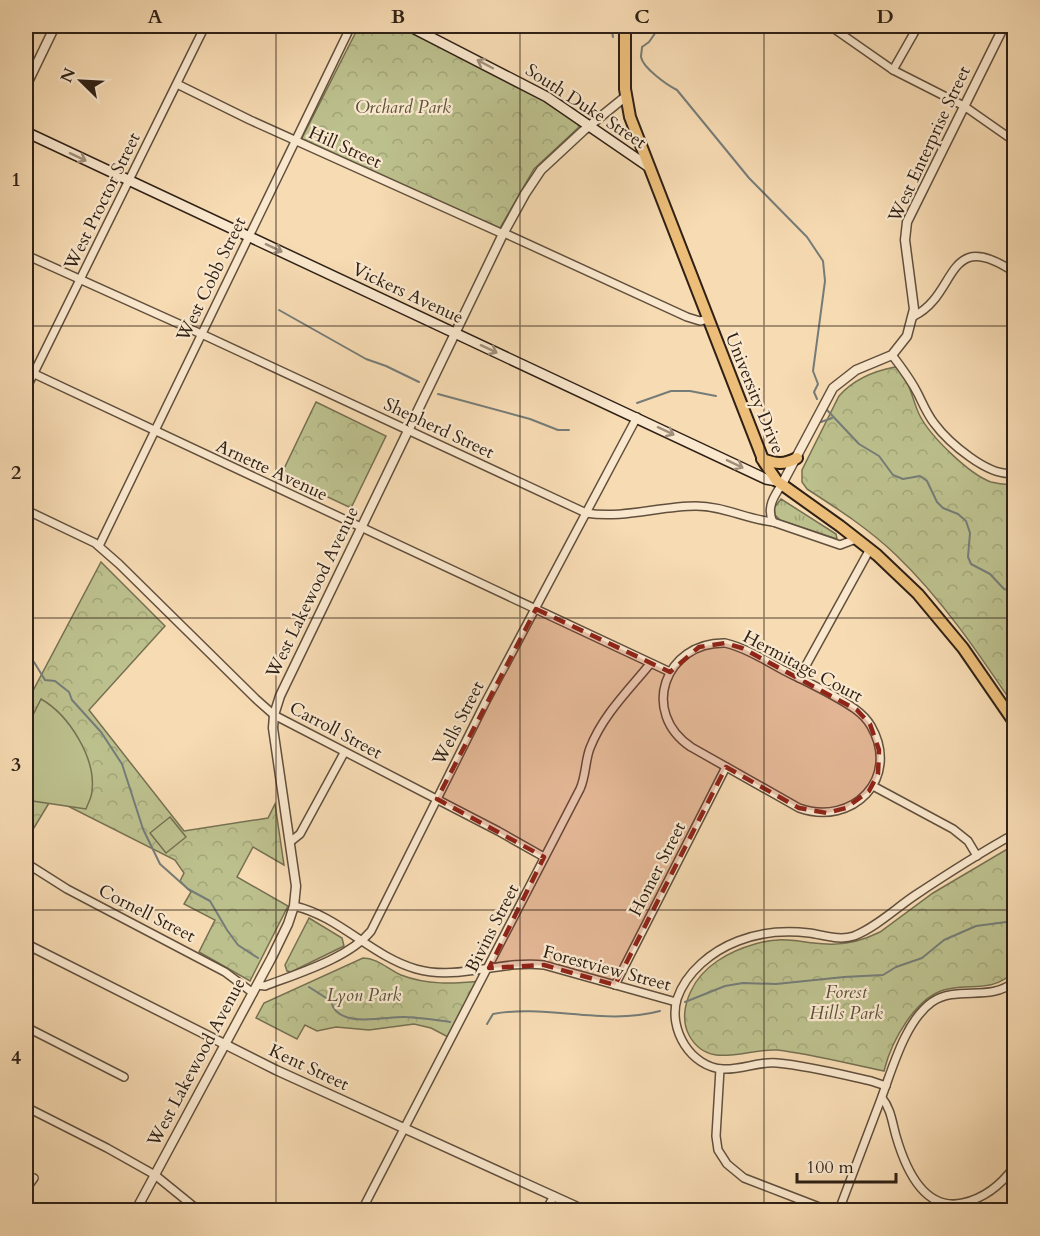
<svg xmlns="http://www.w3.org/2000/svg" width="1040" height="1236" font-family="Cardo,serif">
	<defs>
		<pattern id="grass-tufts" width="24" height="20" patternUnits="userSpaceOnUse" patternTransform="scale(1.5)"><rect width="24" height="20" fill="#bcc08d"/><path d="M3 7l-1-3M5 7V3M7 7l1-3M15 17l-1-3M17 17v-4M19 17l1-3" fill="none" stroke="#a2a579"/></pattern>
		<pattern id="park-crowns" width="20" height="18" patternUnits="userSpaceOnUse" patternTransform="scale(1.5)"><rect width="20" height="18" fill="#bcc08d"/><path d="M2 6a3 3 0 1 1 6 0M12 15a3 3 0 1 1 6 0" fill="none" stroke="#a2a579"/></pattern>
	</defs>
	<rect width="100%" height="100%" fill="#f7dbb3"/>
	<filter id="stains"><feTurbulence type="fractalNoise" baseFrequency=".00333" numOctaves="4"/><feColorMatrix values="0 0 0 0 .2 0 0 0 0 .09 0 0 0 0 .02 0 0 0 .5 -.17"/></filter>
	<radialGradient id="worn" r=".72"><stop offset=".6" stop-color="#630" stop-opacity="0"/><stop offset="1" stop-color="#630" stop-opacity=".3"/></radialGradient>
	<path fill="url(#grass-tufts)" stroke="#767052" stroke-width="1.5" d="M781 499 836 534 837 539 780 520 775 515 774 508Z"/>
	<g fill="url(#park-crowns)" stroke="#767052" stroke-width="1.5">
		<path d="M359 26H397L533 93 578 124 579 127 534 169 500 228 301 140Z"/>
		<path d="M895 367C910 377 912 401 920 416 931 437 969 474 991 482 999 484 1007 485 1014 484V706C979 654 942 599 896 555 869 529 838 509 807 489L802 482V470L839 396C853 380 874 371 895 367Z"/>
		<path d="M316 402 386 436 351 508 281 475Z"/>
		<path d="M101 562 165 626 89 710 184 831 268 818 275 804 284 865 253 847 237 877 288 906 250 981 199 952 215 920 184 904 191 892 180 881 184 873 175 860 52 798 26 841V704Z"/>
		<path d="M1014 845V972C992 992 975 984 948 989 916 995 891 1042 884 1071 849 1064 812 1054 777 1050 746 1048 708 1071 689 1035 682 1022 684 1005 691 991 702 966 730 951 755 944 785 935 799 943 827 944 846 945 864 940 880 932L933 893Z"/>
		<path d="M309 918 342 938 344 946 291 972 287 971 285 965Z"/>
		<path d="M363 958C377 958 388 969 401 975 427 985 453 984 480 981L450 1038 431 1028 414 1024 369 1030 336 1027 317 1031 305 1025 297 1039 256 1018 264 1003Z"/>
	</g>
	<g fill="#bcc08d" stroke="#767052" stroke-width="1.5">
		<path d="M41 699C69 715 96 758 92 791 92 797 88 803 86 809L26 800V729Z"/>
		<path d="M170 817 186 837 166 853 150 833Z"/>
	</g>
	<g fill="none" stroke-linecap="round" stroke-linejoin="round">
		<g stroke="#757c78" stroke-width="2">
			<path d="M611 26 613 37"/>
			<path d="M658 29 649 42 642 47C642 50 641 54 641 57 643 68 667 85 677 90L749 178 807 237 823 261 825 281 813 371 818 384 814 392 817 399"/>
			<path d="M279 310 366 359 386 366 419 382"/>
			<path d="M438 394 530 419 558 430H569"/>
			<path d="M637 403 671 391H690L716 396"/>
			<path d="M827 410 859 444 879 456 893 475 903 479 920 476 927 481 937 502 943 508 958 514 966 521 970 533 968 557 971 564 990 574 1004 589 1014 592"/>
			<path d="M821 422 832 418"/>
			<path d="M34 662 45 680 55 681 69 692 72 700 101 732 122 764 143 829 160 864 188 889 210 901 227 930 238 945 258 958"/>
			<path d="M309 987 331 1001C337 1029 383 1017 403 1017 419 1017 435 1020 450 1022"/>
			<path d="M685 1002 725 986 743 983 776 984 844 977 883 975 896 967 922 958 944 940 976 926 1014 921"/>
			<path d="M487 1024 493 1014C546 1004 605 1026 660 1011"/>
		</g>
		<defs>
			<g id="minor">
				<path d="M830 26 893 70 964 106 1014 141"/>
				<path d="M893 70 918 26"/>
				<path d="M177 84 250 120 503 234"/>
				<path d="M504 233 687 317 700 321 708 319"/>
				<path d="M26 255 208 337 586 513C623 519 660 506 696 506 723 506 746 519 773 522L840 545 856 539"/>
				<path d="M914 316C958 295 945 226 1014 272"/>
				<path d="M892 355C902 368 911 380 918 394 923 404 927 414 934 423 948 442 989 478 1014 473"/>
				<path d="M26 370 670 672"/>
				<path d="M26 389 205 26"/>
				<path d="M26 510 95 543 119 564 256 699 274 715 498 831 544 857"/>
				<path d="M773 522C766 508 774 496 782 484"/>
				<path d="M99 546 351 26"/>
				<path d="M725 643C746 648 765 660 783 670 807 682 834 694 855 709 862 714 867 719 871 726 901 778 853 827 799 808L691 747C640 713 664 642 725 643Z"/>
				<path d="M799 678 870 549"/>
				<path d="M873 786 953 829 968 841 977 856"/>
				<path d="M290 842 300 834 344 753"/>
				<path d="M26 863 67 889 225 972 253 993"/>
				<path d="M294 906C339 916 371 956 416 969 458 981 501 960 544 965L676 1002"/>
				<path d="M26 960 32 947"/>
				<path d="M257 985 265 986C299 973 349 958 371 931L485 703 637 417"/>
				<path d="M615 985 726 767"/>
				<path d="M26 1027 124 1077"/>
				<path d="M720 1069 716 1136 718 1150 727 1164 744 1178 827 1210"/>
				<path d="M886 1086 871 1081C840 1074 809 1066 777 1063 759 1061 742 1070 723 1069 691 1067 668 1030 677 999 686 972 712 951 738 941 761 932 784 930 809 933 824 935 839 941 854 936 876 927 895 909 914 896 947 874 980 853 1014 834"/>
				<path d="M882 1098C891 1109 892 1122 896 1136 905 1167 923 1212 963 1203 985 1198 1001 1185 1014 1167"/>
				<path d="M26 1107 107 1148 155 1175 198 1210"/>
				<path d="M26 1189 34 1178"/>
				<path d="M362 1210 580 789C586 776 585 761 590 748 603 715 628 691 650 664"/>
				<path d="M546 1210 554 1196"/>
				<path d="M839 1210C853 1173 867 1136 881 1099 892 1070 905 1021 932 1002 957 985 990 1002 1014 982"/>
			</g>
			<g id="tertiary">
				<path d="M26 86 55 26"/>
				<path d="M782 484 833 388 856 370 892 355 907 336 914 309 905 240 907 222 1004 26"/>
				<path d="M26 944 276 1070 584 1210"/>
				<path d="M136 1210 272 957 288 924 294 906 296 886 273 728 274 715 280 696 503 234 525 194 541 170 583 131 625 97"/>
			</g>
			<g id="secondary">
				<path d="M409 26 547 97 649 167"/>
				<path d="M26 132 766 479 777 481"/>
			</g>
			<g id="primary">
				<path d="M625 26V89L630 117 764 462 777 481 840 526 877 555 918 594 963 648 1014 722"/>
				<path d="M762 459C776 464 784 465 797 458"/>
			</g>
		</defs>
		<use href="#minor" stroke="#61503d" stroke-width="10"/>
		<use href="#tertiary" stroke="#61503d" stroke-width="11"/>
		<use href="#secondary" stroke="#2f2116" stroke-width="12"/>
		<use href="#primary" stroke="#2f2116" stroke-width="14"/>
		<use href="#minor" stroke="#fae8ce" stroke-width="7"/>
		<use href="#tertiary" stroke="#fae8ce" stroke-width="8"/>
		<use href="#secondary" stroke="#fae8ce" stroke-width="9"/>
		<use href="#primary" stroke="#ecbe7a" stroke-width="10"/>
	</g>
	<defs><path id="oneway-shaft" d="M-6 0H5M1.5-3L5.5 0L1.5 3" fill="none" stroke-width="1.6" stroke-linecap="round" stroke-linejoin="round" transform="scale(1.5)"/></defs>
	<g stroke="#9f8e7b">
		<use href="#oneway-shaft" transform="translate(485 64) rotate(-152)"/>
		<use href="#oneway-shaft" transform="translate(78 157) rotate(25)"/>
		<use href="#oneway-shaft" transform="translate(274 248) rotate(25)"/>
		<use href="#oneway-shaft" transform="translate(489 349) rotate(25)"/>
		<use href="#oneway-shaft" transform="translate(666 431) rotate(25)"/>
		<use href="#oneway-shaft" transform="translate(735 464) rotate(26)"/>
	</g>
	<path fill="#8f2418" fill-opacity="0.2" stroke="#8f2418" stroke-width="4.5" stroke-dasharray="12 8" stroke-linejoin="round" d="M536 609 670 672 699 647 725 643 742 648 857 710 870 724 879 750 878 774 869 791 846 808 827 813 799 808 726 767 615 985 544 965 489 968 544 857 437 799Z"/>
	<path fill="none" stroke="#2f2116" stroke-width="1.5" stroke-opacity="0.55" d="M276 26V1210M520 26V1210M764 26V1210M26 326H1014M26 618H1014M26 910H1014"/>
	<g text-anchor="middle" stroke-width="4.5" stroke-linejoin="round" paint-order="stroke">
		<g font-size="18" fill="#2f2116" stroke="#fae8ce">
			<text transform="translate(586 106) rotate(33)" y="6">South Duke Street</text>
			<text transform="translate(929 144) rotate(-65)" y="6">West Enterprise Street</text>
			<text transform="translate(345 147) rotate(24)" y="6">Hill Street</text>
			<text transform="translate(102 201) rotate(-64)" y="6">West Proctor Street</text>
			<text transform="translate(211 279) rotate(-64)" y="6">West Cobb Street</text>
			<text transform="translate(408 293) rotate(25)" y="6">Vickers Avenue</text>
			<text transform="translate(755 393) rotate(68)" y="6">University Drive</text>
			<text transform="translate(439 428) rotate(25)" y="6">Shepherd Street</text>
			<text transform="translate(272 470) rotate(25)" y="6">Arnette Avenue</text>
			<text transform="translate(312 592) rotate(-64)" y="6">West Lakewood Avenue</text>
			<text transform="translate(803 666) rotate(28)" y="6">Hermitage Court</text>
			<text transform="translate(458 723) rotate(-63)" y="6">Wells Street</text>
			<text transform="translate(336 730) rotate(28)" y="6">Carroll Street</text>
			<text transform="translate(657 869) rotate(-63)" y="6">Homer Street</text>
			<text transform="translate(147 913) rotate(27)" y="6">Cornell Street</text>
			<text transform="translate(492 928) rotate(-63)" y="6">Bivins Street</text>
			<text transform="translate(607 968) rotate(15)" y="6">Forestview Street</text>
			<text transform="translate(196 1062) rotate(-62)" y="6">West Lakewood Avenue</text>
			<text transform="translate(309 1067) rotate(25)" y="6">Kent Street</text>
		</g>
		<g font-size="18" font-style="italic" fill="#59513a" stroke="#fae8ce">
			<text x="403" y="113">Orchard Park</text>
			<text x="846" y="998">Forest<tspan x="846" dy="21">Hills Park</tspan></text>
			<text x="364" y="1001">Lyon Park</text>
		</g>
	</g>
	<rect width="1040" height="1236" fill="none" stroke="#f7dbb3" stroke-width="66"/>
	<g transform="translate(81 81) rotate(294)" stroke="#fae8ce" stroke-width="4.5" paint-order="stroke">
	<path d="M0-4.5L10 22L0 15L-10 22Z" fill="#2f2116"/>
	<text y="-9" font-size="16" font-weight="bold" text-anchor="middle" fill="#2f2116">N</text>
	</g>
	<path d="M797 1173v9h99v-9" fill="none" stroke="#2f2116" stroke-width="3"/>
	<text x="806" y="1173" font-size="18" fill="#2f2116" stroke="#fae8ce" stroke-width="4.5" paint-order="stroke">100 m</text>
	<rect x="33" y="33" width="974" height="1170" fill="none" stroke="#2f2116" stroke-width="2"/>
	<g font-size="20" text-anchor="middle" font-weight="bold" fill="#2f2116">
		<text x="155" y="23">A</text>
		<text x="398" y="23">B</text>
		<text x="642" y="23">C</text>
		<text x="885" y="23">D</text>
		<text x="16" y="186">1</text>
		<text x="16" y="479">2</text>
		<text x="16" y="771">3</text>
		<text x="16" y="1064">4</text>
	</g>
	<rect width="100%" height="100%" filter="url(#stains)"/>
	<rect width="100%" height="100%" fill="url(#worn)"/>
</svg>
